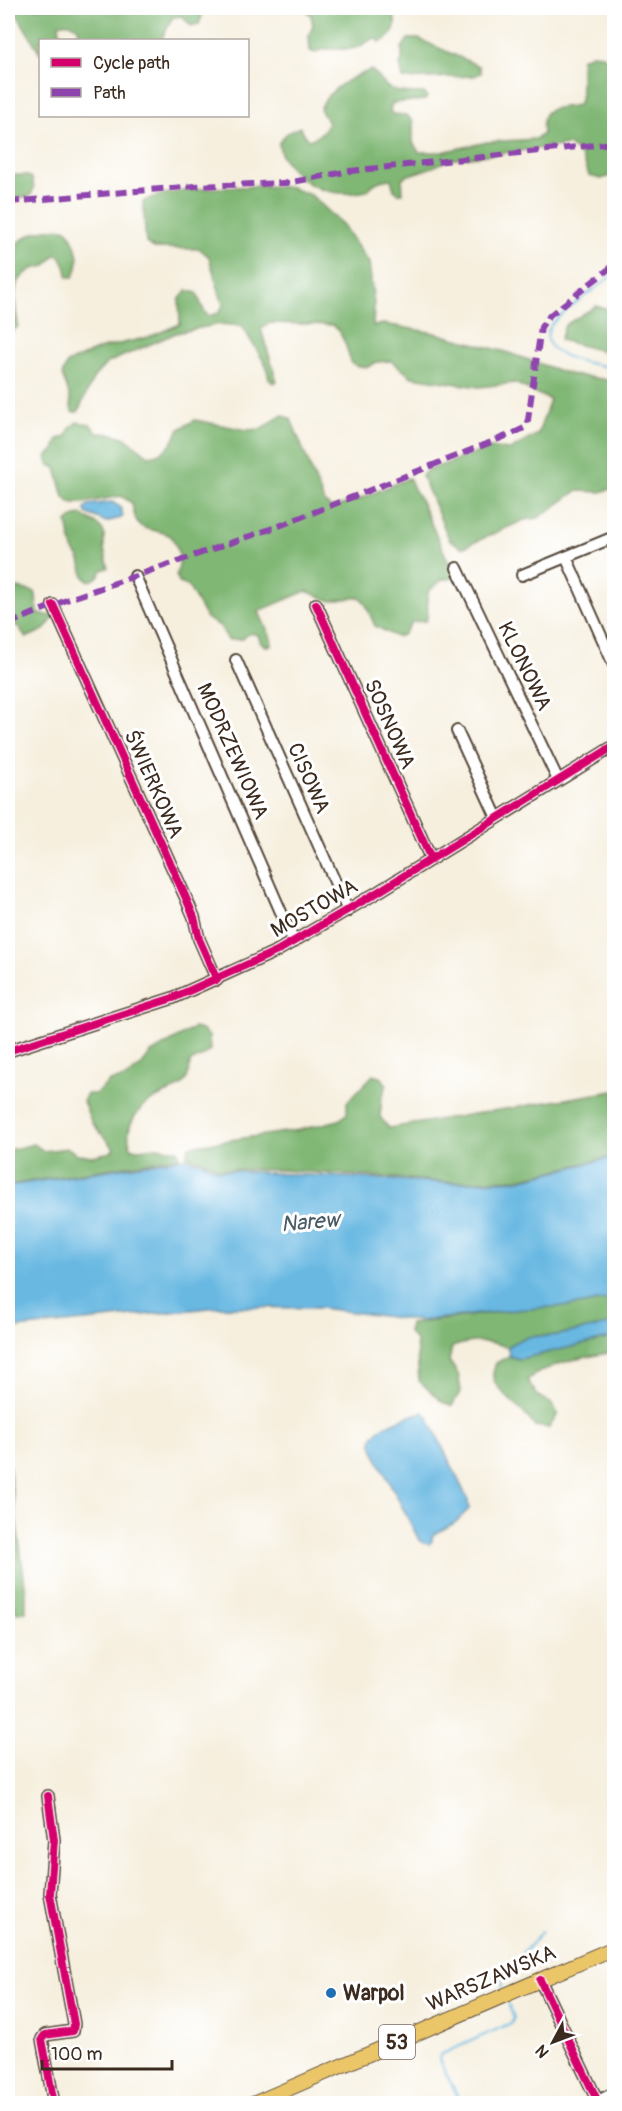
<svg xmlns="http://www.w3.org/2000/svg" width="622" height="2111" font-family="Pangolin,sans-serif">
	<rect width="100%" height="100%" fill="#fff"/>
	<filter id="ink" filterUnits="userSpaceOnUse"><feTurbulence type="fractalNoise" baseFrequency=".0167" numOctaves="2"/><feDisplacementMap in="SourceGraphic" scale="12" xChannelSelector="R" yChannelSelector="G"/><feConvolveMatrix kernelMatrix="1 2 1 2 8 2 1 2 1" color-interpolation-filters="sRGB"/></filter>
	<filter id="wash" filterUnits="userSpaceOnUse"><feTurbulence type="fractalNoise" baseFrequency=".008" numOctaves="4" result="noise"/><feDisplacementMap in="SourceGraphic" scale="24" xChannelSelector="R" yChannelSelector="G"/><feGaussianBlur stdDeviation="1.35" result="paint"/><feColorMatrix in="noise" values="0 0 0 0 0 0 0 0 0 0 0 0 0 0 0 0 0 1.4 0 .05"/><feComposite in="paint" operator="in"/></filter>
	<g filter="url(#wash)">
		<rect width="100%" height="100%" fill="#f6efde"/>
		<g fill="#80b774" stroke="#5e7049" stroke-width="1.5">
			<path d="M10 8H201L202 16 199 24 191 26 182 16 173 17 161 40H79L77 36 79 29C73 24 67 20 59 24L61 40H40V53L16 13Z"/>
			<path d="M303 8H390C399 22 397 35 380 42L375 38C368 40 364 45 358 47 342 53 331 44 315 53L310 51 309 35 313 26 311 15Z"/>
			<path d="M408 39H419L479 66 481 73 474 76 403 79 400 64 402 60V48Z"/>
			<path d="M592 54 603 55C617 71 618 77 609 98L614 103V175L601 179 589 176C585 162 581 152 568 145L447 160C433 170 418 170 402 178L403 193H398L394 190 391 179C380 180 374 182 367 191 337 197 310 191 290 167 283 159 279 153 279 142L287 133 300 127 308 140C316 139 325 131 328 123L320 109C329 88 351 77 371 70 378 74 381 83 389 88 398 94 413 92 424 93L427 97 425 100 392 103 390 110 392 114 406 115 413 121V143L419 152H442L487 142 535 139 543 134C539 103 555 110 578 105 584 95 579 73 582 58Z"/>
			<path d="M8 175H26L32 178 34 188 30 197 8 198Z"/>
			<path d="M257 186 289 187 311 195 342 224 369 263 374 305 373 326 384 324 435 333 506 352 569 374 614 381V488L601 492 577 491 538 518 524 520 462 548 449 539 422 476 426 471 490 448 510 450 538 434 550 400 515 383 479 387 412 377 391 361 377 362 368 367 356 366 351 362 345 343 339 331 333 325 270 323 261 329 277 381 273 383 269 379 266 365 242 326 220 324 176 333 107 363 94 377 78 412H72L69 394 62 375 67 363 102 348 149 337 180 324 179 300 187 290 197 293 203 309 208 316 219 313 223 305 209 257 200 249 154 248 146 243 143 202C162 188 231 188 257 186Z"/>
			<path d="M58 228 68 230C76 245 83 261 73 277H68L65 266 60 256 55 255C52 258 48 264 45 266 41 268 35 267 31 270 8 282 16 305 18 326L8 337V244C20 246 23 236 34 233 41 230 50 230 58 228Z"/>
			<path d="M596 306 614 311V354L560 340 565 325Z"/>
			<path d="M282 415 291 419 324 502 331 508 352 502 409 478C413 484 413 490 418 495L455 576 450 579H443L429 591C424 601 431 610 426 621L412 622 403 635 396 637 375 626 365 603 360 597 331 601 306 591 259 611C262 623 272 633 272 645L266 646 261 643 258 635C251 632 248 633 243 639L228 640 220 626 206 618 188 586 179 583 176 575C183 560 178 549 171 536 149 525 136 537 132 503L121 496 83 503H70L64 497 56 468 48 464 46 457 54 450 58 439 66 437 70 428 77 422 90 424 97 433 114 434 125 438 149 456C166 453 173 445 178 430L195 420 247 430 261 429Z"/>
			<path d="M83 515C88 521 94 521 99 526 107 532 103 541 104 549 105 556 108 561 108 568L102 570C98 579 87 587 83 573 81 568 82 563 79 558 77 554 73 551 72 546 70 538 69 531 67 522L76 516Z"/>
			<path d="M8 586 35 592C38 600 35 606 38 614L55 616 44 630 26 638 18 626H8Z"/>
			<path d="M194 1028 202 1030 209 1036 210 1050 203 1056 190 1062C190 1070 189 1078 183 1084 177 1090 166 1093 158 1097 139 1106 122 1126 131 1148L139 1149 156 1147 178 1150 180 1157 8 1185V1150L34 1144 44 1151 68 1148 77 1154 92 1156 111 1152 114 1148 92 1123 83 1101 87 1094H95L110 1081 125 1078 141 1066 151 1053Z"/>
			<path d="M373 1075 382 1078 387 1085 382 1097 380 1117 389 1128 614 1091V1156L519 1179 449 1182 280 1170 220 1169 204 1161 186 1156 189 1146 299 1130 339 1120 347 1114V1102Z"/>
			<path d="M614 1298V1324C596 1327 577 1331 558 1335 535 1339 529 1331 508 1347 487 1340 472 1340 452 1347L449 1361 458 1374 461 1390 452 1406 442 1402 419 1381 416 1341 408 1332 410 1324 514 1310 578 1305Z"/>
			<path d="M614 1337V1352C586 1357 550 1362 527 1380L538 1396 552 1404 558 1414 549 1428 534 1426C526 1411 495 1391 493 1377 492 1373 495 1367 496 1363L509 1356 520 1359Z"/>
			<path d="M8 1458 26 1592V1612L17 1613C2 1593 7 1488 8 1458Z"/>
		</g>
		<g fill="#67b8e2" stroke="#517180" stroke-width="1.5">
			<path d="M112 502 120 507 123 516 121 518 106 522 86 513 85 509 88 505Z"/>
			<path d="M614 1157V1298L578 1305 514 1310 420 1321 321 1308 219 1307 8 1329V1186L184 1158 204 1163 218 1170 448 1183 519 1180Z"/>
			<path d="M614 1324V1337L520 1359 509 1356 508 1347C529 1331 535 1339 558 1335 577 1331 596 1327 614 1324Z"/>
			<path d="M423 1412 428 1417 468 1500 469 1509 455 1523 434 1534 432 1537V1541L429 1544 422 1542 418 1538 376 1456C375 1452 372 1447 372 1442 371 1426 410 1416 423 1412Z"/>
		</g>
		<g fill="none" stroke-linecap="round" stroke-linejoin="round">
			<g stroke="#67b8e2" stroke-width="2">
				<path d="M614 274C602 284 556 315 550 327 545 335 548 346 556 351 573 362 595 364 614 368"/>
				<path d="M502 1987 501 1980 503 1976 542 1931"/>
				<path d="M458 2097 439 2060 440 2055 511 2023 514 2018 508 2004"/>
			</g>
		</g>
	</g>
	<g filter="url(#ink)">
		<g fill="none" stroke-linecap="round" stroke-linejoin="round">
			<defs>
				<g id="minor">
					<path d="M566 557 614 665"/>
					<path d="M457 568 558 780"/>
					<path d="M522 575 614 537"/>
					<path d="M135 576 294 942"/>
					<path d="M316 604 431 859"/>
					<path d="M53 605 185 896 194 917 199 939 217 980"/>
					<path d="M236 660 348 911"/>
					<path d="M457 731 497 818"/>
					<path d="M8 1051 173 998 277 951 378 892 614 746"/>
					<path d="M48 1796 54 1840 50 1894 74 2024 73 2031 45 2035 42 2039 54 2104"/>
					<path d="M540 1980 599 2104"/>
					<path d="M598 2101 614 2093"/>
				</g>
				<path id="major" d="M253 2104 614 1948"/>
			</defs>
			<use href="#minor" stroke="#57483b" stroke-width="14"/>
			<use href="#major" stroke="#57483b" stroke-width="16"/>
			<use href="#minor" stroke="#fff" stroke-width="10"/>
			<use href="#major" stroke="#ebc669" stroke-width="14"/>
			<g stroke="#8e44ad" stroke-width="6" stroke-dasharray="12 6" stroke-linecap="butt">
				<path d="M8 202 195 186 287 183 350 171 614 143"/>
				<path d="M8 624 69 599 279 526 514 433 524 428 528 420 541 327 550 315 614 265"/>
			</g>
			<defs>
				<g id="cycleway">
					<path d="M316 604 431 859"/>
					<path d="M53 605 185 896 194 917 199 939 217 980"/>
					<path d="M8 1051 173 998 277 951 378 892 614 746"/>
					<path d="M48 1796 54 1840 50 1894 74 2024 73 2031 45 2035 42 2039 54 2104"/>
					<path d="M540 1980 599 2104"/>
				</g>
			</defs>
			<use href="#cycleway" stroke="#fff" stroke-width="11"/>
			<use href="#cycleway" stroke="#d6006c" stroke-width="8"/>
		</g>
	</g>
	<circle fill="#1f6fb2" stroke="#fff" stroke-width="2" cx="331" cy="1993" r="6"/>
	<g text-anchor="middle" stroke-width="6" stroke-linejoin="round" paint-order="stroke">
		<rect fill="#fff" stroke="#766a62" stroke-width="1.5" x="379" y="2025" width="36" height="34" rx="4.5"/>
		<g font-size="20" font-weight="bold" fill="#3b2a1e">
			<text x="397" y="2049">53</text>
		</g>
		<g font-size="21" fill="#3b2a1e" stroke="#fff">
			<text transform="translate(525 666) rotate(64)" y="7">KLONOWA</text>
			<text transform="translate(390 724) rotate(66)" y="7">SOSNOWA</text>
			<text transform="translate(233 751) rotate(66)" y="7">MODRZEWIOWA</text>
			<text transform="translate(309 778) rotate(66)" y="7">CISOWA</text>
			<text transform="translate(154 784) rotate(66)" y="7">ŚWIERKOWA</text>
			<text transform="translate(314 908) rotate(-30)" y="7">MOSTOWA</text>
			<text transform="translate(491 1978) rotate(-23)" y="7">WARSZAWSKA</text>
		</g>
		<g font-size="21" font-weight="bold" fill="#3b2a1e" stroke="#fff" text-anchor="start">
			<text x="343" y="2000">Warpol</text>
		</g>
		<g font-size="22" font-style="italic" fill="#4a5c63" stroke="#fff">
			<text transform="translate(310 1221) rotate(-5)" y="8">Narew</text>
		</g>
	</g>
	<rect width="622" height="2111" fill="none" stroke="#fff" stroke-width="30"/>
	<rect x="39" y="39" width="210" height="78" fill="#ffffff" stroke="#b1aaa5" stroke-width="1.5"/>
	<rect x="51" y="58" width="30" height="9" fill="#d6006c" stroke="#b1aaa5" stroke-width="1.5"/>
	<text x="93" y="69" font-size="18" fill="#3b2a1e">Cycle path</text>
	<rect x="51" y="88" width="30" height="9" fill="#8e44ad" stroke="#b1aaa5" stroke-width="1.5"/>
	<text x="93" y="99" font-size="18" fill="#3b2a1e">Path</text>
	<g transform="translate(553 2042) rotate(229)" stroke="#ffffff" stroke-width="4.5" paint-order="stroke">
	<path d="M0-4.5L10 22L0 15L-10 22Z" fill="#3b2a1e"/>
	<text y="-9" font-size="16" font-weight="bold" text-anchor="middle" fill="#3b2a1e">N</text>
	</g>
	<path d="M42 2060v9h130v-9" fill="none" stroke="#3b2a1e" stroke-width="3"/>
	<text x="51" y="2060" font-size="18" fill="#3b2a1e" stroke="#ffffff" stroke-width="4.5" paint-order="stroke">100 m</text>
</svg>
